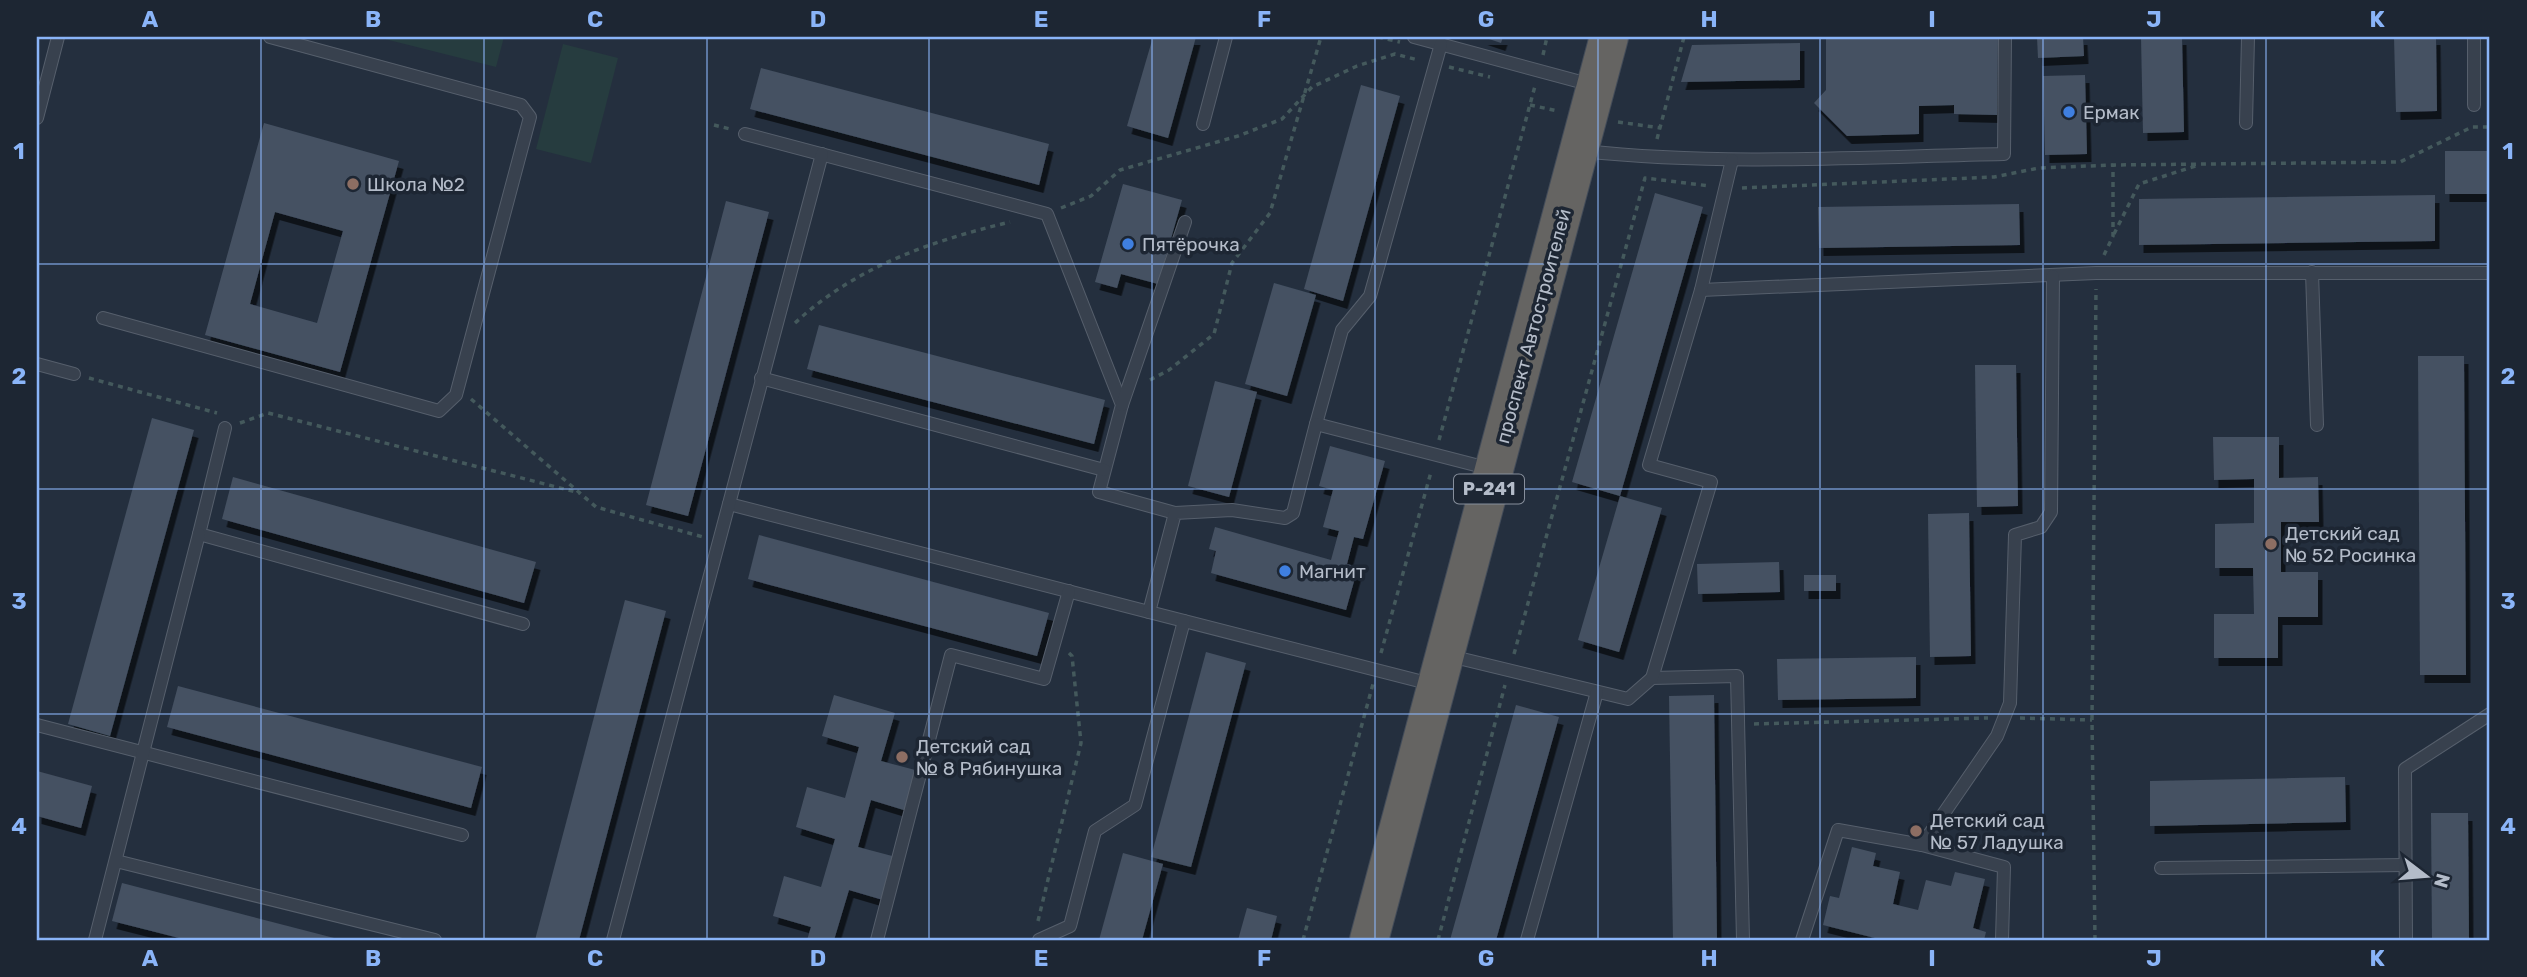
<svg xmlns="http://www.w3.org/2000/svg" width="2527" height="977" font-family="Rubik,sans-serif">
	<defs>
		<filter id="shadow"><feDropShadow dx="4.5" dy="8" stdDeviation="0" flood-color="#0009"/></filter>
	</defs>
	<rect width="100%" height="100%" fill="#242f3e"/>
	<g fill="#263c3f">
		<path d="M377 37H504L496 67Z"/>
		<path d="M563 44 618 58 591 163 536 149Z"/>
	</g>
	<g fill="#455162" fill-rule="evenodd" filter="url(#shadow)">
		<path d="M1153 37H1196L1168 138 1127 126Z"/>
		<path d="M1483 37H1503L1501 43Z"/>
		<path d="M1826 37H1998L1997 115 1954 114V105L1919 106V134L1847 136 1814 103 1826 90Z"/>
		<path d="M2037 37H2083L2084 56 2038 58Z"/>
		<path d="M2141 37H2182L2184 132 2143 133Z"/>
		<path d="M2394 37H2436L2437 111 2396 112Z"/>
		<path d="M1800 43V80L1681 82 1692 45Z"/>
		<path d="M761 68 1049 144 1039 185 750 109Z"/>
		<path d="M2085 75 2087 154 2045 155 2043 76Z"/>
		<path d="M1361 85 1400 96 1343 301 1304 289Z"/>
		<path d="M264 123 399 161 340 372 205 335ZM275 212 343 231 317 323 250 304Z"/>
		<rect x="2445" y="151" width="45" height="43"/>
		<path d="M1123 184 1182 200 1158 284 1121 274 1117 288 1095 282Z"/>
		<path d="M1655 193 1703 207 1620 496 1572 482Z"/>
		<path d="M2435 195V241L2139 245V199Z"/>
		<path d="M726 201 769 212 688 516 646 505Z"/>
		<path d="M2019 204 2020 245 1819 248 1818 207Z"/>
		<path d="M1274 283 1316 295 1287 396 1245 384Z"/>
		<path d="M819 325 1105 400 1094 444 807 369Z"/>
		<path d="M2418 356H2464L2466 675H2420Z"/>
		<path d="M1975 365H2016L2018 506 1977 507Z"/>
		<path d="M1215 381 1257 392 1229 497 1188 486Z"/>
		<path d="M152 418 194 430 110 736 68 724Z"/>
		<path d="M2213 437H2279V478L2318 477 2319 522H2281V572H2318V617H2278V658H2214V614H2254L2253 568H2215V524L2254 523V479L2214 480Z"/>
		<path d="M1330 446 1385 461 1363 539 1354 537 1347 564 1358 567 1346 610 1211 573 1216 551 1209 549 1215 527 1331 560 1339 531 1323 527 1333 490 1319 486Z"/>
		<path d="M233 477 536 562 524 603 222 519Z"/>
		<path d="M1620 496 1662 508 1619 652 1578 640Z"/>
		<path d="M1969 513 1971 656 1930 657 1928 514Z"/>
		<path d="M759 535 1049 613 1037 656 748 579Z"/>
		<path d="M1779 562 1780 592 1698 594 1697 564Z"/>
		<rect x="1804" y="575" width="32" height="16"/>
		<path d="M625 600 666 611 579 940H535Z"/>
		<path d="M1206 652 1246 663 1191 867 1151 857Z"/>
		<path d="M1916 657V698L1778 700 1777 659Z"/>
		<path d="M178 686 482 767 471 808 167 727Z"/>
		<path d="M834 695 895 713 881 761 919 771 907 811 871 800 858 847 896 857 883 900 849 890 834 940H807L811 927 773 916 784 876 821 887 835 839 796 827 807 787 845 798 859 747 822 736Z"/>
		<path d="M1714 695 1717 940H1673L1669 696Z"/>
		<path d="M1516 705 1559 717 1496 940H1450Z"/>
		<path d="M37 771 92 786 81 828 37 816Z"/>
		<path d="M2345 777 2346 822 2150 826V781Z"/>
		<path d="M2431 813H2468L2469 940H2432Z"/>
		<path d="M1852 847 1876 853 1873 866 1900 872 1893 904 1918 910 1926 880 1951 886 1955 872 1985 879 1973 928 1986 932 1984 940H1883L1823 925 1830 896 1839 898Z"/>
		<path d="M1123 853 1163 864 1142 940H1099Z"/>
		<path d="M122 883 338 939V940H187L112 921Z"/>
		<path d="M1247 908 1277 916 1271 940H1238Z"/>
	</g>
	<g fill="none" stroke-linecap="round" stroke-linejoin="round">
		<defs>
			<g id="service">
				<path d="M1414 37 1592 85"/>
				<path d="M2474 37V105"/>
				<path d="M37 118 58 37"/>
				<path d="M2246 123 2248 37"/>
				<path d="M1203 124 1226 37"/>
				<path d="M745 134 1047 214 1122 405 1099 492 1175 513"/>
				<path d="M1583 151C1723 166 1864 157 2004 154L2005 37"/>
				<path d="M2312 272 2317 425"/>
				<path d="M1701 290 2096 273H2490"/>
				<path d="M103 318 439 411 456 395 530 117 521 105 270 37"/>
				<path d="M37 364 74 374"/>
				<path d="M761 378 1104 470"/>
				<path d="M1122 405 1185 222"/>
				<path d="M1316 424 1342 330 1370 296 1441 44"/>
				<path d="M225 428 199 534 523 624"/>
				<path d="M729 504 1149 612"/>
				<path d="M1450 656 1628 699 1652 678 1737 676 1743 940"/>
				<path d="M1652 678 1711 482 1649 465 1701 290 1732 160"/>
				<path d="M1431 684 1149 612 1175 513 1232 510 1285 518 1293 513 1316 424 1491 469"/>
				<path d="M37 725 462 835"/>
				<path d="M1922 845 1997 736 2010 703 2015 535 2041 527 2051 512 2053 276"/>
				<path d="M116 861 435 940"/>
				<path d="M2161 868 2407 865"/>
				<path d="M95 940 199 534"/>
				<path d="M613 940 822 154"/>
				<path d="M877 940 951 655 1044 679 1069 591"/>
				<path d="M1039 940 1070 926 1095 831 1135 805 1184 621"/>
				<path d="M1527 940 1597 692"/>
				<path d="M1802 940 1838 830 1922 845 2004 867 2002 940"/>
				<path d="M2406 940 2405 769 2490 714"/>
			</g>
			<path id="trunk" d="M1369 940 1609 37"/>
		</defs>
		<use href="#service" stroke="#565f6c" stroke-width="14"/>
		<use href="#trunk" stroke="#434c59" stroke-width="40"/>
		<g stroke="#44595c" stroke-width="3.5" stroke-dasharray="5 5" stroke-linecap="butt">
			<path d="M1378 37 1400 42"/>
			<path d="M1543 55 1547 37"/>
			<path d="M1449 67 1490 77"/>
			<path d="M1530 105 1558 111"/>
			<path d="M1618 122 1661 128"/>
			<path d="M714 125 730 129"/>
			<path d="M1657 139 1684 37"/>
			<path d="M1742 188 1994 177 2039 168 2113 165"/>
			<path d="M1061 208 1091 196 1120 170 1238 136 1282 119 1312 87 1357 66 1395 54 1418 60"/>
			<path d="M2114 234 2139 184 2199 165"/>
			<path d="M2104 255 2113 236V165L2400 162 2472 127H2490"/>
			<path d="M795 323C855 267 931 241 1010 222"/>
			<path d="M89 378 217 413"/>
			<path d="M1150 380 1169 370 1214 334 1232 263 1270 213 1321 37"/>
			<path d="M471 399 596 507 703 537"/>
			<path d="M240 423 268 413 580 493"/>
			<path d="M1439 440 1535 86"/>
			<path d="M1381 653 1431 472"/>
			<path d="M1514 654 1645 178 1710 186"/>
			<path d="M2020 718 2092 720"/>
			<path d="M1754 724 1988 718"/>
			<path d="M1038 921 1081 743 1072 656 1069 653"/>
			<path d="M1303 940 1373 684"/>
			<path d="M1438 940 1505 685"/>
			<path d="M2095 940 2092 720 2096 289"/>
		</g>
		<use href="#service" stroke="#38414e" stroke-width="12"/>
		<use href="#trunk" stroke="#656462" stroke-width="38"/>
	</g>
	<path fill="none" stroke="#8ab4f8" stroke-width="2" stroke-opacity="0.55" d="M261 37V940M484 37V940M707 37V940M929 37V940M1152 37V940M1375 37V940M1598 37V940M1820 37V940M2043 37V940M2266 37V940M37 264H2490M37 489H2490M37 714H2490"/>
	<g fill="#3f7fe0" stroke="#1d2633" stroke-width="2.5">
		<circle cx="2069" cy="112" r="7"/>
		<circle cx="1128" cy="244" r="7"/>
		<circle cx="1285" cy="571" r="7"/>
	</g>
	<g fill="#8d6e63" stroke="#1d2633" stroke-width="2.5">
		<circle cx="353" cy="184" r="7"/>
		<circle cx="2271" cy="544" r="7"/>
		<circle cx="902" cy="757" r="7"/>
		<circle cx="1916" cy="831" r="7"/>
	</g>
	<g text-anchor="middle" stroke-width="7" stroke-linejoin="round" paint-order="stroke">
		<rect fill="#1d2633" stroke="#878f9c" stroke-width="2" x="1454" y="474.5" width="70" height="29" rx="5"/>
		<g font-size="18" font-weight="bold" fill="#b4bcc9">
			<text x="1489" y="495">Р-241</text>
		</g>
		<g font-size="19" fill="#b4bcc9" stroke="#1d2633" text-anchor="start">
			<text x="2083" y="119">Ермак</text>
			<text x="367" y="191">Школа №2</text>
			<text x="1142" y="251">Пятёрочка</text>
			<text x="2285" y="540">Детский сад<tspan x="2285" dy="22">№ 52 Росинка</tspan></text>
			<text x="1299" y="578">Магнит</text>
			<text x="916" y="753">Детский сад<tspan x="916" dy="22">№ 8 Рябинушка</tspan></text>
			<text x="1930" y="827">Детский сад<tspan x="1930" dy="22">№ 57 Ладушка</tspan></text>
		</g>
		<g font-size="19" fill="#b4bcc9" stroke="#1d2633">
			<text transform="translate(1533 326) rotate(-75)" y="7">проспект Автостроителей</text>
		</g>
	</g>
	<rect width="2527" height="977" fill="none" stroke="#1d2633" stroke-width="77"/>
	<g transform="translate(2426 876) rotate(106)" stroke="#1d2633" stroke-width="5" paint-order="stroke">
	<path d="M0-5L12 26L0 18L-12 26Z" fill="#b4bcc9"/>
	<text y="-10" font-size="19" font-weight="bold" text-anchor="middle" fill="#b4bcc9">N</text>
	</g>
	<rect x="38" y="38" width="2450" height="901" fill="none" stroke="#8ab4f8" stroke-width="2.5"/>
	<g font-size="23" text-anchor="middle" font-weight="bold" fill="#8ab4f8">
		<text x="150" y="27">A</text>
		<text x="373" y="27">B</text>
		<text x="595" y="27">C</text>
		<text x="818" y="27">D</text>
		<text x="1041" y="27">E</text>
		<text x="1264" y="27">F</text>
		<text x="1486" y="27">G</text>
		<text x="1709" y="27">H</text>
		<text x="1932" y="27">I</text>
		<text x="2154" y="27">J</text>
		<text x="2377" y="27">K</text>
		<text x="19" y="159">1</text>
		<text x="2508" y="159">1</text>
		<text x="19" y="384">2</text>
		<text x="2508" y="384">2</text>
		<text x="19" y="609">3</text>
		<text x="2508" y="609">3</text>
		<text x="19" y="834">4</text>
		<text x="2508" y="834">4</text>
		<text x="150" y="966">A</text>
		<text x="373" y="966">B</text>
		<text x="595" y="966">C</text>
		<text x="818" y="966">D</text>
		<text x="1041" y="966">E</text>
		<text x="1264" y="966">F</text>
		<text x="1486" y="966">G</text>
		<text x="1709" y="966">H</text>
		<text x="1932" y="966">I</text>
		<text x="2154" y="966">J</text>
		<text x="2377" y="966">K</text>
	</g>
</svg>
